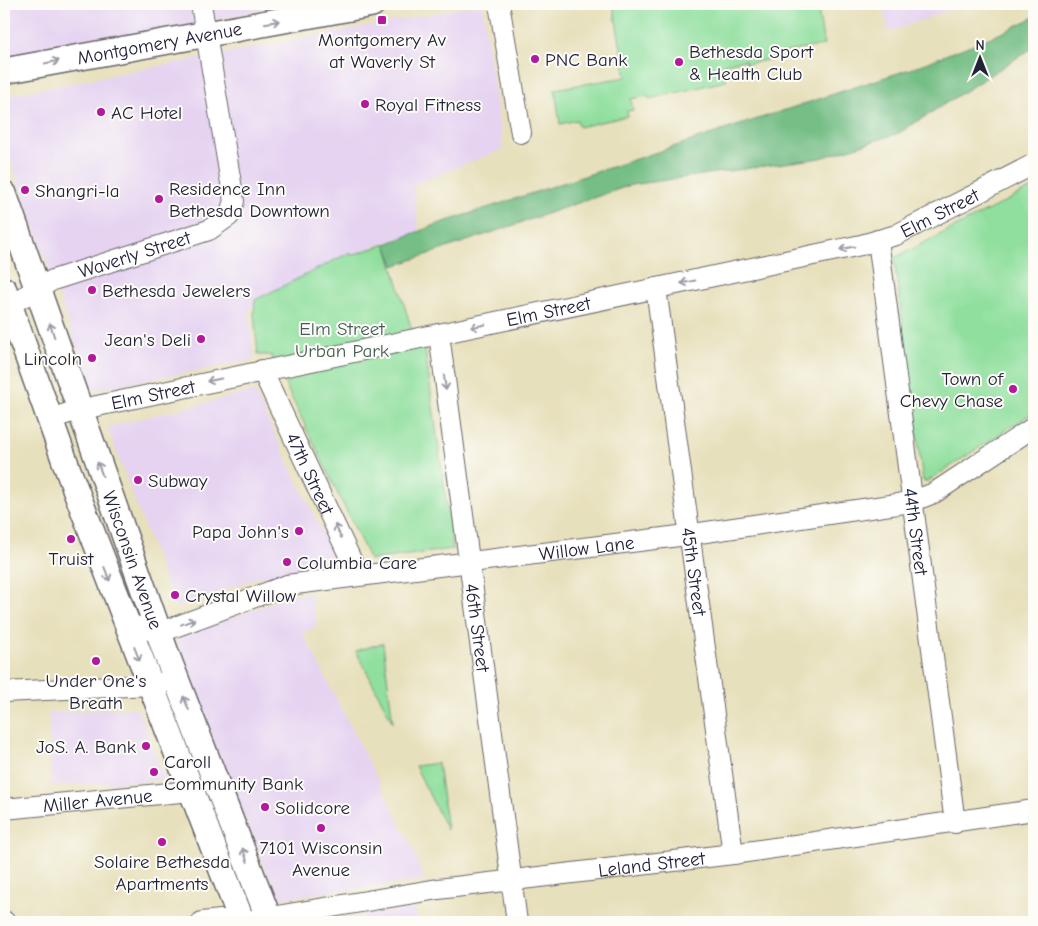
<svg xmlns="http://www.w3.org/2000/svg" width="1038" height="926" font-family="'Comic Neue',sans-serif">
	<rect width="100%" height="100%" fill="#fdfcf7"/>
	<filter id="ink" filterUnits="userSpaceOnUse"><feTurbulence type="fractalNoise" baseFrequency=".02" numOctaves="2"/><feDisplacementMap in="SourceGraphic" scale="10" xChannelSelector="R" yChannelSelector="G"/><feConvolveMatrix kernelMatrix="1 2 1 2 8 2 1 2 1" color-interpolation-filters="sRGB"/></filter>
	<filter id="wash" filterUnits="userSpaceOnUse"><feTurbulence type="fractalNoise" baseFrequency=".0096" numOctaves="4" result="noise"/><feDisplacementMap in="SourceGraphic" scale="20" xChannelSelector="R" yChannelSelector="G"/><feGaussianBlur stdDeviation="1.12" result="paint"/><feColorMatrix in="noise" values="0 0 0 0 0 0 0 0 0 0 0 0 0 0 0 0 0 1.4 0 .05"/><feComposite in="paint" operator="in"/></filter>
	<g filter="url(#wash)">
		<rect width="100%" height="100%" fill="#e7e0bc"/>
		<g fill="#e5d3f1">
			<path d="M4 4H294L4 61Z"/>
			<path d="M482 4 503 149 413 185 419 232 360 251 249 309 254 360 92 390 4 142V96Z"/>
			<path d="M882 4H965L889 32Z"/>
			<path d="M254 391 338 565 258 577 176 609 107 427Z"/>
			<path d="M310 593 317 626 303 633 413 849 424 880 281 898 276 895 271 883 213 739 177 642 179 638 287 597Z"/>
			<path d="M129 708 138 709 165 780 51 786 49 713Z"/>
			<path d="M415 908 418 922H316Z"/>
		</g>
		<g fill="#90df9e" stroke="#59806c">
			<path d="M613 4H817L824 45 772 55 773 59 746 64 745 60 724 64 726 81 649 99 648 96 631 99 633 110 627 111 628 116 579 127 577 120 560 124 555 89 626 77Z"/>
			<path d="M1034 187V412L928 481H923L894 258Z"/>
			<path d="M386 244 416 344 424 343 453 549 370 560 271 355H258L254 314 255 300 349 253 352 255Z"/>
			<path d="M383 643 393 723 356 651Z"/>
			<path d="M438 763 447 830 415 766Z"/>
		</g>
		<path fill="#74be85" stroke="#4b7060" d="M1034 17V47L899 133 821 158 631 185 394 266 386 244 438 224 910 69 1004 32Z"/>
	</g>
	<g filter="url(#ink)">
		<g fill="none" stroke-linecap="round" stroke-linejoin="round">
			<defs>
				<g id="minor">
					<path d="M499 4 521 133"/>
					<path id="s1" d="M878 240 955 823"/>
					<path id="s2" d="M656 288 733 854"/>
					<path id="s3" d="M9 305 53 280 209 230 229 216 234 201 202 10"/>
					<path id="s4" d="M439 334 517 922"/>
					<path id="s5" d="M262 370 354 566 356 576"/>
					<path id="s6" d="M50 419 78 410 861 245 896 235 1034 164"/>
					<path id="s7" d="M125 623 159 633 287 585 679 536 911 502 934 493 1034 427"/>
					<path d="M4 692 150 685 176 680"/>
					<path id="s8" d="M4 809 191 791"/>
					<path d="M4 921 5 922"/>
					<path id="s9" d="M202 922 221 920 242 922 438 889 733 854 1034 810"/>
				</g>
				<g id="major">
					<path id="s10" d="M4 71 372 4"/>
					<path id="s11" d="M4 194 166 653 270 922"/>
					<path d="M4 290 68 470 242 922"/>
				</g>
			</defs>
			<use href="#minor" stroke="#676468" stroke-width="22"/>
			<use href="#major" stroke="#676468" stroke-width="28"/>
			<use href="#minor" stroke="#fff" stroke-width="20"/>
			<use href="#major" stroke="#fff" stroke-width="25"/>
		</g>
		<defs><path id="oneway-shaft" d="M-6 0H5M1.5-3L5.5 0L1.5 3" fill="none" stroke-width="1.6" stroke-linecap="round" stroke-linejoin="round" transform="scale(1.25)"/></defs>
		<g stroke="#9c9ca7">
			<use href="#oneway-shaft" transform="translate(272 22) rotate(-10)"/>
			<use href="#oneway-shaft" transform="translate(52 62) rotate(-11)"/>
			<use href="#oneway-shaft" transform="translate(847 248) rotate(168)"/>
			<use href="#oneway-shaft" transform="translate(688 282) rotate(168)"/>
			<use href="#oneway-shaft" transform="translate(478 326) rotate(168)"/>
			<use href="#oneway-shaft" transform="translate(52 330) rotate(-108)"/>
			<use href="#oneway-shaft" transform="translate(214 380) rotate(168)"/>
			<use href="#oneway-shaft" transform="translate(445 383) rotate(82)"/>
			<use href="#oneway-shaft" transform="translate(100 469) rotate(-110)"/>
			<use href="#oneway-shaft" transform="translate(338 531) rotate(-115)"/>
			<use href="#oneway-shaft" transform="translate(107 574) rotate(69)"/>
			<use href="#oneway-shaft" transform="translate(188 622) rotate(-21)"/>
			<use href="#oneway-shaft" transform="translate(137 654) rotate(69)"/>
			<use href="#oneway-shaft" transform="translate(186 703) rotate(-112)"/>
			<use href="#oneway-shaft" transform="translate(245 855) rotate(-111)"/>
		</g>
	</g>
	<g fill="#b5179e" stroke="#fdfcf7" stroke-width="2">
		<rect x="377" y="15" width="10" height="10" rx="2.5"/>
		<circle cx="535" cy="59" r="5"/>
		<circle cx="679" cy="62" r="5"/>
		<circle cx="365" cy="104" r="5"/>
		<circle cx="101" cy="112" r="5"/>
		<circle cx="25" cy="190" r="5"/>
		<circle cx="159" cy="199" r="5"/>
		<circle cx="92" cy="290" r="5"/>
		<circle cx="201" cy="339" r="5"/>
		<circle cx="92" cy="358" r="5"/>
		<circle cx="1013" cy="389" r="5"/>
		<circle cx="138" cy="480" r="5"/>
		<circle cx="299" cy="531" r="5"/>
		<circle cx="71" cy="539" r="5"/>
		<circle cx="287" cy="562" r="5"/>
		<circle cx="175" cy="595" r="5"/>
		<circle cx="96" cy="661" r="5"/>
		<circle cx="146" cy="746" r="5"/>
		<circle cx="154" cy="772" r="5"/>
		<circle cx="265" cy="807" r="5"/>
		<circle cx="321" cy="828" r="5"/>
		<circle cx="162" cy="842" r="5"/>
	</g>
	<g text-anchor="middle" stroke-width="4" stroke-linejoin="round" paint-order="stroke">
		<g font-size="19" fill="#22223b" stroke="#fdfcf7" text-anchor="start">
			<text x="382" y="46" text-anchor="middle">Montgomery Av<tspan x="382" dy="22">at Waverly St</tspan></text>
			<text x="689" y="58">Bethesda Sport<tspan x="689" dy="22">&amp; Health Club</tspan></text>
			<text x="545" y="66">PNC Bank</text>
			<text x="375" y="111">Royal Fitness</text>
			<text x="111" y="119">AC Hotel</text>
			<text x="169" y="195">Residence Inn<tspan x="169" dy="22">Bethesda Downtown</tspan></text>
			<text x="35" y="197">Shangri-la</text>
			<text x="102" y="297">Bethesda Jewelers</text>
			<text x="191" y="346" text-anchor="end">Jean's Deli</text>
			<text x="82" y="365" text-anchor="end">Lincoln</text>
			<text x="1003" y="385" text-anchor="end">Town of<tspan x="1003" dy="22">Chevy Chase</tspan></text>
			<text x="148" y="487">Subway</text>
			<text x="289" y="538" text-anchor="end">Papa John's</text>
			<text x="71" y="565" text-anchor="middle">Truist</text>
			<text x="297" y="569">Columbia Care</text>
			<text x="185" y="602">Crystal Willow</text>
			<text x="96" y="687" text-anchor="middle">Under One's<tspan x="96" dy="22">Breath</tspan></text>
			<text x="136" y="753" text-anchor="end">JoS. A. Bank</text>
			<text x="164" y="768">Caroll<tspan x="164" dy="22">Community Bank</tspan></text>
			<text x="275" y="814">Solidcore</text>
			<text x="321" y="854" text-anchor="middle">7101 Wisconsin<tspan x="321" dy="22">Avenue</tspan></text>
			<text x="162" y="868" text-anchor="middle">Solaire Bethesda<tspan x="162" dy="22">Apartments</tspan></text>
		</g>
		<g font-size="19" fill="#22223b" stroke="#fdfcf7">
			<text dy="7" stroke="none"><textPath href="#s10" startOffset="158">Montgomery Avenue</textPath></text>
			<text dy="7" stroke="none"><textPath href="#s6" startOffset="915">Elm Street</textPath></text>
			<text dy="7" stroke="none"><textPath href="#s3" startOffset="136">Waverly Street</textPath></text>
			<text dy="7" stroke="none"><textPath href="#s6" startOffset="510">Elm Street</textPath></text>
			<text dy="7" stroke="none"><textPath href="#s6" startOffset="106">Elm Street</textPath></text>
			<text dy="7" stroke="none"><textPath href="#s5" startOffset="114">47th Street</textPath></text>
			<text dy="7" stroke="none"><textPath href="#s1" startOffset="294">44th Street</textPath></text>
			<text dy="7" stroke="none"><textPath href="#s7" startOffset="474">Willow Lane</textPath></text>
			<text dy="7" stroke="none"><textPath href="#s11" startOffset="388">Wisconsin Avenue</textPath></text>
			<text dy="7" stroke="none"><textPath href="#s2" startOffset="286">45th Street</textPath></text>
			<text dy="7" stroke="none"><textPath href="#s4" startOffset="296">46th Street</textPath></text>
			<text dy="7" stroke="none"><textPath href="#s8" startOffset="94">Miller Avenue</textPath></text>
			<text dy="7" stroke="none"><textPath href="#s9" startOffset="454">Leland Street</textPath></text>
		</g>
		<g font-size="19" fill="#435b59" stroke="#fdfcf7">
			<text x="342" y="335">Elm Street<tspan x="342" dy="22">Urban Park</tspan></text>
		</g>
	</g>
	<rect width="1038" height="926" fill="none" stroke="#fdfcf7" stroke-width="20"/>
	<g transform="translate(980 58)" stroke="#fdfcf7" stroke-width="4" paint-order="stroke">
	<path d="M0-4L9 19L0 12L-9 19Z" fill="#22223b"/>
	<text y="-8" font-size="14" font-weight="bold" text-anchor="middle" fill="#22223b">N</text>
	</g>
</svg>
